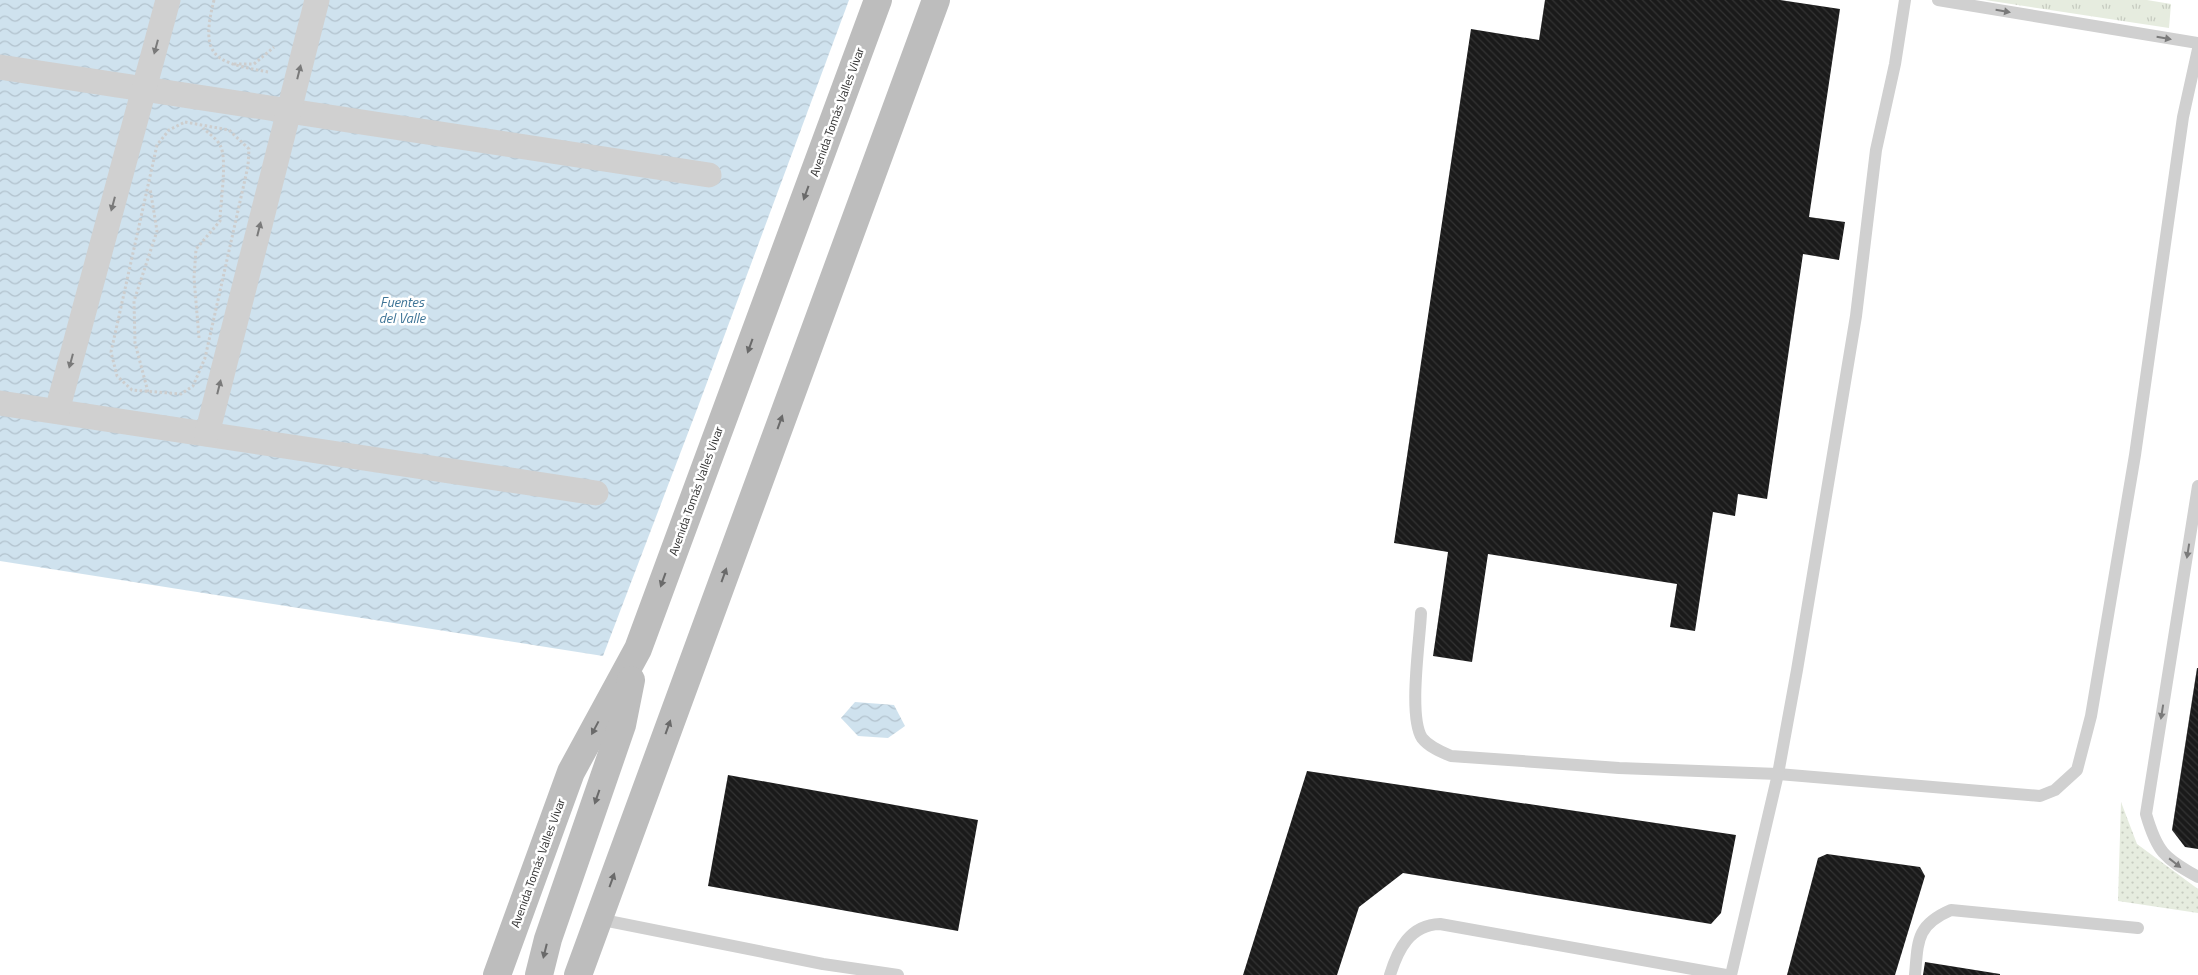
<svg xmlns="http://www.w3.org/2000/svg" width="2198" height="975" font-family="'Titillium Web',sans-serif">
	<defs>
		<pattern id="grass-tufts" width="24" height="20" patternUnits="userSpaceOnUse" patternTransform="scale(1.25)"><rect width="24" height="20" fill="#e6ecdf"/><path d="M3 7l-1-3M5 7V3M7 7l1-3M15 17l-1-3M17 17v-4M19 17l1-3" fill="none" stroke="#c6cbc0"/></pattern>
		<pattern id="park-dots" width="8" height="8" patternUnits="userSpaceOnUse" patternTransform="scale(1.25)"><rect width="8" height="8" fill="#e6ecdf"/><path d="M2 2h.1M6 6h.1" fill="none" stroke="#c6cbc0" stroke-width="1.8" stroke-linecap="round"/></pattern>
		<pattern id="water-waves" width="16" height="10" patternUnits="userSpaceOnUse" patternTransform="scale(1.25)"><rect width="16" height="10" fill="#cfe2ee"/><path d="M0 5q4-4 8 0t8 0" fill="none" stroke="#b2c2cd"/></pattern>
		<pattern id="building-back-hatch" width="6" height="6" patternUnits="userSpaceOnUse" patternTransform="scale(1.25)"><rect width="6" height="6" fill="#1a1a1a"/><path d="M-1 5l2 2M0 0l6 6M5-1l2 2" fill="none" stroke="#333"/></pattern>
	</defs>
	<rect width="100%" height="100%" fill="#fff"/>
	<path fill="url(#grass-tufts)" d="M1985 0H2147L2171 4 2169 28Z"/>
	<path fill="url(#park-dots)" d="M2121 802 2137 844 2198 889V913L2118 901Z"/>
	<g fill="url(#water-waves)">
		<path d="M0 0H849L699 404 603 656 0 561Z"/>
		<path d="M855 702 894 705 905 726 888 738 858 736 841 718Z"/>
	</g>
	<g fill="url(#building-back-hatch)">
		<path d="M1545 0H1780L1840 9 1809 217 1845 222 1839 260 1803 254 1767 499 1738 494 1735 516 1713 512 1695 631 1670 627 1677 584 1488 554 1472 662 1433 656 1448 552 1394 543 1471 29 1539 40Z"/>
		<path d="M2197 668H2198V849L2185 847 2172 830Z"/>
		<path d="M1307 771 1736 835 1721 913 1711 924 1403 873 1359 907 1337 975H1243Z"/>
		<path d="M728 775 978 820 958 931 708 886Z"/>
		<path d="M1827 854 1920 867 1925 876 1895 975H1787L1818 858Z"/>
		<path d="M1925 962 2000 974V975H1923Z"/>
	</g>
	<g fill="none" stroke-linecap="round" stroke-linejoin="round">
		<g stroke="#cdcdcd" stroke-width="3" stroke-dasharray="2.5 2.5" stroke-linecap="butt">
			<path d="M214 0C199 59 216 62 268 72"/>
			<path d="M234 64H254L274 47"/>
			<path d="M185 122 229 130 249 149 248 166 205 358 193 386 181 394 132 390 117 376 111 352 157 145 169 130Z"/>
			<path d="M199 338 194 278 196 249 220 221C220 203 228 159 220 145 217 139 208 133 203 128"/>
			<path d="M148 392 135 343 134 301 157 231 150 188"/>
		</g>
		<g stroke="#d0d0d0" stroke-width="12">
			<path d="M1938 0 2198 43"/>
			<path d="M2198 486 2146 814C2157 852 2164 858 2198 877"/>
			<path d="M1421 613C1420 640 1408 716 1422 738 1429 747 1441 752 1451 756L1619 768 1778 774 2040 796 2055 790 2077 770 2091 716 2135 455 2183 117 2198 49"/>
			<path d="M598 919 823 964 898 975"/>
			<path d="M1390 975C1398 949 1410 925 1440 924L1726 975"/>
			<path d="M1731 975 1778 774 1797 670 1856 316 1876 150 1895 64 1905 0"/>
			<path d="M1915 975C1918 941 1916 925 1951 910L2138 928"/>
		</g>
		<g stroke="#d0d0d0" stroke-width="25">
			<path d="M0 67 709 175"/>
			<path d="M0 403 596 493"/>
			<path d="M57 411 168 0"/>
			<path d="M207 434 317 0"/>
		</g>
		<g stroke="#bdbdbd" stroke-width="28">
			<path d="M497 975 571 772 638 649 878 0"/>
			<path d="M539 975 548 939 622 725 631 680"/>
			<path d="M578 975 936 0"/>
		</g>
	</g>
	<defs><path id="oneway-solid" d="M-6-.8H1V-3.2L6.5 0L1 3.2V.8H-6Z" transform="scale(1.25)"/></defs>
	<g fill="#7a7a7a">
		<use href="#oneway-solid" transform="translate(2003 11) rotate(10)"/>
		<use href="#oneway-solid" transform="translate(2164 38) rotate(10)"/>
		<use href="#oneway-solid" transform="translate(156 47) rotate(105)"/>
		<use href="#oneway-solid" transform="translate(299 72) rotate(-76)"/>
		<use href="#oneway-solid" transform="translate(113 204) rotate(105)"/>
		<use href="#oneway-solid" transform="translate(259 229) rotate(-76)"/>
		<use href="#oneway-solid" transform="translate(71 361) rotate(105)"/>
		<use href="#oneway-solid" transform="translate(219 387) rotate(-76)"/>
		<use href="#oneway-solid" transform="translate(2188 551) rotate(99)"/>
		<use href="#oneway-solid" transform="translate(2162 712) rotate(99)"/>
		<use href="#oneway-solid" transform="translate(2175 863) rotate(38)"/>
	</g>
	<g fill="#6a6a6a">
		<use href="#oneway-solid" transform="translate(806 193) rotate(110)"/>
		<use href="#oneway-solid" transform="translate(750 346) rotate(110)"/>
		<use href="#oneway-solid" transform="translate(780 422) rotate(-70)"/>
		<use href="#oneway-solid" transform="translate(724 575) rotate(-70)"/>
		<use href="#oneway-solid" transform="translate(663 580) rotate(110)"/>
		<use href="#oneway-solid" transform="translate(668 727) rotate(-70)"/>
		<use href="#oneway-solid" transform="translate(595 728) rotate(118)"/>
		<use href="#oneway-solid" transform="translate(597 797) rotate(109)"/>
		<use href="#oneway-solid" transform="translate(612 880) rotate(-70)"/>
		<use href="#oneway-solid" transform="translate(545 951) rotate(104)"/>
	</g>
	<g text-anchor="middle" stroke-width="5" stroke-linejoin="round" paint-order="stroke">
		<g font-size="12" fill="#333" stroke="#fff">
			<text transform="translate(837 112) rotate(-70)" y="4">Avenida Tomás Valles Vivar</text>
			<text transform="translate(696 491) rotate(-70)" y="4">Avenida Tomás Valles Vivar</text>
			<text transform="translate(538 863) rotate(-70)" y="4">Avenida Tomás Valles Vivar</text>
		</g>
		<g font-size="14" font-style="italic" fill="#3f7597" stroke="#fff">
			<text x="402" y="307">Fuentes<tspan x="402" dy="16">del Valle</tspan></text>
		</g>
	</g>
</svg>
